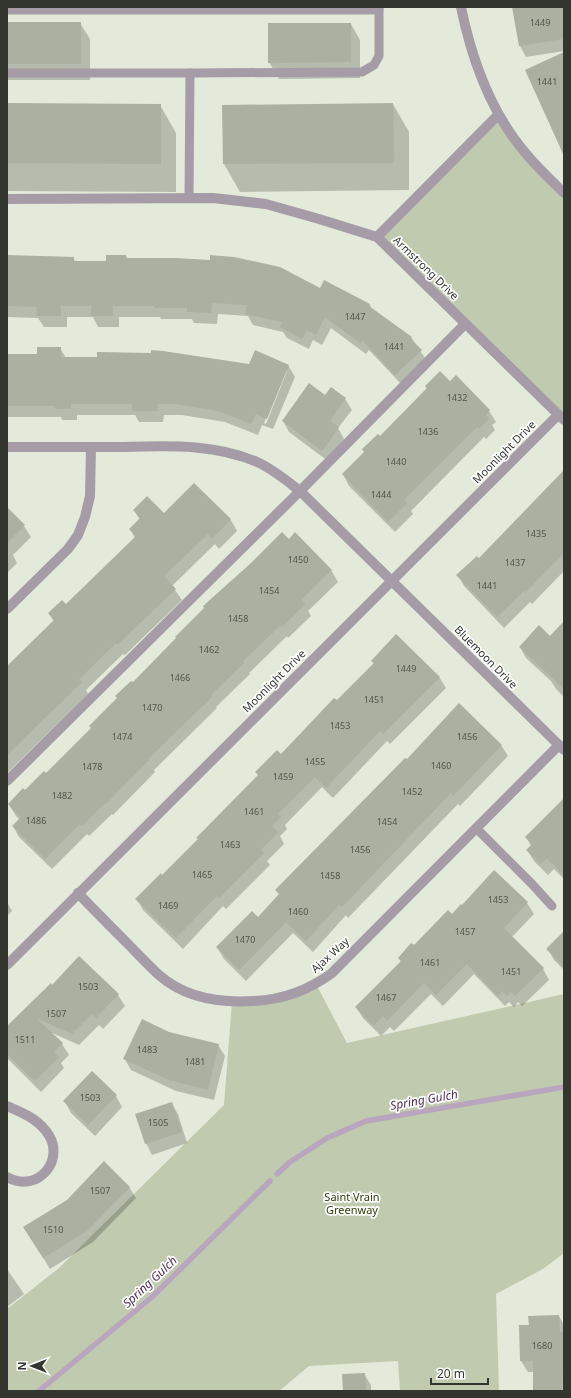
<svg xmlns="http://www.w3.org/2000/svg" width="571" height="1398" font-family="'Noto Sans',sans-serif">
	<rect width="100%" height="100%" fill="#e3ead9"/>
	<g fill="#bfcaae">
		<path d="M498 115 564 193V420L377 237Z"/>
		<path d="M316 984 347 1043 564 994V1253L543 1269 496 1294 499 1391H400L398 1361 309 1366 279 1391H7V1309L59 1268 224 1105 232 1002H241Z"/>
	</g>
	<g fill="#0003" fill-rule="evenodd">
		<path d="M523 7H564V51L526 57 520 46 514 8Z"/>
		<path d="M7 23H80L90 39V80H7Z"/>
		<path d="M351 24 360 40V78L279 79 269 62Z"/>
		<path d="M7 104 160 105 176 133V192L7 191Z"/>
		<path d="M393 104 409 132V190L240 192 224 164Z"/>
		<path d="M7 256 73 258 76 262H107L126 256 128 259 321 289 370 305 372 310 411 337 427 361 402 385 369 350 366 354 331 328 322 345 313 340 309 349 287 338 283 332 253 325 248 316 218 314 217 324 194 323 192 319H161L160 317H119V327H98L93 317H67V327H44L38 318 7 317Z"/>
		<path d="M60 348 66 358 250 366 288 365 295 377 273 429 262 425 258 435 225 422 182 415H164L163 422H139L135 415H77V420H62L61 417H7V355H38ZM285 371H287L266 424 264 423Z"/>
		<path d="M456 376 489 411 496 422 492 425 495 430 486 439 484 437 411 511 413 514 395 532 349 486 343 474 427 389 426 387 450 382Z"/>
		<path d="M325 397 345 399 352 410 338 428 344 439 328 461 289 432 283 421Z"/>
		<path d="M194 484 231 520 237 531 219 549 215 544 172 586 182 600 125 655 123 654 86 690 88 694 7 773V668L54 621 49 614 66 606 135 538 130 529 140 520 134 510 164 515Z"/>
		<path d="M564 486V571L532 604 530 602 504 628 464 586 458 575 479 559Z"/>
		<path d="M7 508 24 526 31 537 13 555 17 563 7 573Z"/>
		<path d="M331 570 338 582 308 611 311 616 288 638 287 636 249 673 250 674 216 707 217 708 154 770 155 772 113 815 112 814 89 836 87 834 52 869 19 837 13 826 20 820 16 816 9 805 46 774 92 729 133 684Z"/>
		<path d="M564 622V697L556 689 551 681 526 658 520 647 550 637Z"/>
		<path d="M372 661 439 677 446 688 390 744 387 741 333 798 322 787 285 825 287 829 280 836 284 844 267 861 270 865 226 909 223 906 183 949 143 910 137 899 162 876 281 755 337 702 374 664Z"/>
		<path d="M501 745 508 756 460 806 458 804 348 918 346 915 313 952 293 933 246 981 224 959 217 947 258 918 279 895 277 890 407 760Z"/>
		<path d="M564 801V879L554 869 548 875 534 861 527 850 531 846 526 837Z"/>
		<path d="M7 902 12 911 7 916Z"/>
		<path d="M527 903 534 914 512 937 543 969 549 980 522 1006 518 1002 514 1007 509 1002 505 1006 474 974 443 1006 431 994 394 1031 390 1027 381 1036 363 1018 356 1007 401 962 399 958 452 915Z"/>
		<path d="M564 933V970L554 960 548 949Z"/>
		<path d="M51 985 118 995 125 1006 103 1029 99 1025 79 1045 50 1032 62 1044 69 1055 61 1063 64 1068 41 1092 7 1058V1028Z"/>
		<path d="M169 1033 218 1045 225 1056 214 1100 176 1091 131 1070 124 1058Z"/>
		<path d="M116 1096 122 1107 95 1136 71 1113 65 1102Z"/>
		<path d="M171 1103 178 1114 187 1143 152 1155 146 1143Z"/>
		<path d="M129 1187 136 1198 93 1242 50 1269 31 1238Z"/>
		<path d="M7 1269 24 1294 7 1307Z"/>
		<path d="M559 1316 564 1325V1391H534V1372H528L521 1361 530 1326Z"/>
		<path d="M364 1374 371 1385V1391H344Z"/>
	</g>
	<g fill="none" stroke-linecap="round" stroke-linejoin="round">
		<g stroke="#baa5bf" stroke-width="5.5">
			<path d="M277 1174 290 1162 327 1138 366 1121 564 1087"/>
			<path d="M39 1391 152 1297 270 1181"/>
		</g>
	</g>
	<g fill="#aab1a1">
		<path d="M512 7H564V39L519 46Z"/>
		<rect x="7" y="22" width="74" height="42"/>
		<path d="M268 23H351V62L268 63Z"/>
		<path d="M564 52V156L525 70Z"/>
		<path d="M7 103 161 104V164L7 163Z"/>
		<path d="M393 103 394 163 223 164 222 105Z"/>
		<path d="M7 255 74 257V261H106V255H126V258H175L210 260V255L234 257 280 267 320 288 324 280 370 304 369 306 412 337 410 338 422 350 395 375 362 340 360 343 325 317 316 335 307 330 302 339 280 327 282 322 245 314 247 305 212 303 211 313 187 312V308H154V306H113V316H91V306H61V316H36L37 307 7 306Z"/>
		<path d="M37 347H61V357H97V352L151 353V350L163 351 249 364 255 350 289 365 267 419 256 414 251 424 218 411 175 404H158L157 411H132V404H71V409H55V406H7V354H37Z"/>
		<path d="M440 371 450 381 456 375 490 410 486 415 489 419 479 429 477 427 404 500 407 503 388 522 342 474 364 452 362 449 378 434 380 436 427 388 425 386Z"/>
		<path d="M309 383 325 395 331 387 346 398 330 421 339 427 322 451 282 421Z"/>
		<path d="M564 470V553L525 593 524 591 497 617 456 575 477 556 479 558Z"/>
		<path d="M194 483 231 519 212 539 208 534 164 576 176 589 118 644 116 643 79 679 82 682 7 755V666L54 620 48 613 62 600 66 604 136 536 129 529 140 518 133 510 147 496 164 513Z"/>
		<path d="M7 507 25 525 7 543Z"/>
		<path d="M282 532 289 539 295 532 332 570 301 600 305 604 282 627 280 626 243 661 244 663 211 695 212 697 148 759 149 760 106 804 105 803 82 826 80 824 45 859 12 826 21 817 8 804 23 788 25 790 44 771 46 773 91 728 89 726 117 698 115 696 131 681 133 682 176 638 175 637 204 608 203 606 251 563Z"/>
		<path d="M564 621V689L519 647 539 625 550 636Z"/>
		<path d="M396 634 440 677 383 734 380 731 326 788 315 777 278 814 281 817 272 826 278 832 261 850 264 853 219 898 217 896 176 938 135 899 161 873 162 875 198 839 196 838 258 775 255 772 277 750 281 754 334 698 337 700 374 663 371 661Z"/>
		<path d="M459 703 502 745 453 796 451 793 342 907 339 905 306 941 286 922 239 970 216 947 252 911 258 917 279 894 275 890 405 758 407 759Z"/>
		<path d="M564 798V876L547 858 541 864 526 850 532 844 525 837Z"/>
		<path d="M494 870 528 902 504 928 544 968 515 996 511 992 507 996 502 991 498 996 467 964 436 995 424 983 387 1021 383 1016 374 1026 355 1007 401 961 398 958 411 943 414 945 448 910 452 914 461 904 462 905Z"/>
		<path d="M564 931V967L546 949Z"/>
		<path d="M79 956 119 994 96 1018 92 1014 72 1034 36 1018 63 1043 54 1052 59 1057 35 1081 7 1054V1026L51 983 52 985Z"/>
		<path d="M142 1019 169 1032 219 1044 208 1090 169 1080 123 1059Z"/>
		<path d="M92 1071 117 1095 88 1125 63 1101Z"/>
		<path d="M172 1102 182 1132 145 1144 135 1114Z"/>
		<path d="M104 1161 130 1187 87 1231 43 1258 23 1227 67 1200Z"/>
		<path d="M559 1315 560 1332H564L562 1391H533V1361H520L519 1325H529L528 1316Z"/>
		<path d="M365 1373 366 1391H343L342 1374Z"/>
	</g>
	<g fill="none" stroke-linecap="round" stroke-linejoin="round">
		<g stroke="#a59ca7" stroke-width="9">
			<path d="M7 10H379"/>
			<path d="M7 73H190"/>
			<path d="M189 198 190 73 362 72 374 65 379 56V7"/>
			<path d="M476 828 532 884 552 906"/>
		</g>
		<g stroke="#a59ca7" stroke-width="10">
			<path d="M461 7C472 61 491 114 528 156 539 169 552 181 564 193"/>
			<path d="M7 199 213 198 266 204 319 219 377 237 564 420"/>
			<path d="M377 237 498 115"/>
			<path d="M465 324 300 491 564 750"/>
			<path d="M7 447C45 447 82 447 120 447 166 446 214 443 257 462 273 469 287 481 300 491L7 781"/>
			<path d="M7 609 68 549 78 535 85 517 90 496 91 447"/>
			<path d="M78 893C95 911 112 928 129 945 139 955 149 966 159 975 185 998 220 1003 253 1001 282 1000 309 990 332 973L559 745"/>
			<path d="M7 965 558 415"/>
			<path d="M7 1106C21 1112 36 1118 46 1131 68 1158 38 1195 7 1177"/>
		</g>
	</g>
	<g text-anchor="middle" stroke-width="3.5" stroke-linejoin="round" paint-order="stroke">
		<g font-size="9" fill="#51554c">
			<text x="540" y="26">1449</text>
			<text x="547" y="85">1441</text>
			<text x="355" y="320">1447</text>
			<text x="394" y="350">1441</text>
			<text x="457" y="401">1432</text>
			<text x="428" y="435">1436</text>
			<text x="396" y="465">1440</text>
			<text x="381" y="498">1444</text>
			<text x="536" y="537">1435</text>
			<text x="298" y="563">1450</text>
			<text x="515" y="566">1437</text>
			<text x="487" y="589">1441</text>
			<text x="269" y="594">1454</text>
			<text x="238" y="622">1458</text>
			<text x="209" y="653">1462</text>
			<text x="406" y="672">1449</text>
			<text x="180" y="681">1466</text>
			<text x="374" y="703">1451</text>
			<text x="152" y="711">1470</text>
			<text x="340" y="729">1453</text>
			<text x="122" y="740">1474</text>
			<text x="467" y="740">1456</text>
			<text x="315" y="765">1455</text>
			<text x="441" y="769">1460</text>
			<text x="92" y="770">1478</text>
			<text x="283" y="780">1459</text>
			<text x="412" y="795">1452</text>
			<text x="62" y="799">1482</text>
			<text x="254" y="815">1461</text>
			<text x="36" y="824">1486</text>
			<text x="387" y="825">1454</text>
			<text x="230" y="848">1463</text>
			<text x="360" y="853">1456</text>
			<text x="202" y="878">1465</text>
			<text x="330" y="879">1458</text>
			<text x="498" y="903">1453</text>
			<text x="168" y="909">1469</text>
			<text x="298" y="915">1460</text>
			<text x="465" y="935">1457</text>
			<text x="245" y="943">1470</text>
			<text x="430" y="966">1461</text>
			<text x="511" y="975">1451</text>
			<text x="88" y="990">1503</text>
			<text x="386" y="1001">1467</text>
			<text x="56" y="1017">1507</text>
			<text x="25" y="1043">1511</text>
			<text x="147" y="1053">1483</text>
			<text x="195" y="1065">1481</text>
			<text x="90" y="1101">1503</text>
			<text x="158" y="1126">1505</text>
			<text x="100" y="1194">1507</text>
			<text x="53" y="1233">1510</text>
			<text x="542" y="1349">1680</text>
		</g>
		<g font-size="11" fill="#33362f" stroke="#fff">
			<text transform="translate(426 268) rotate(44)" y="4">Armstrong Drive</text>
			<text transform="translate(504 452) rotate(-45)" y="4">Moonlight Drive</text>
			<text transform="translate(486 657) rotate(45)" y="4">Bluemoon Drive</text>
			<text transform="translate(274 681) rotate(-45)" y="4">Moonlight Drive</text>
			<text transform="translate(330 955) rotate(-42)" y="4">Ajax Way</text>
		</g>
		<g font-size="11" fill="#2e3d0c" stroke="#fff">
			<text x="352" y="1201">Saint Vrain<tspan x="352" dy="13">Greenway</tspan></text>
		</g>
		<g font-size="12" font-style="italic" fill="#503157" stroke="#fff">
			<text transform="translate(424 1100) rotate(-10)" y="4">Spring Gulch</text>
			<text transform="translate(150 1282) rotate(-43)" y="4">Spring Gulch</text>
		</g>
	</g>
	<rect width="571" height="1398" fill="none" stroke="#33362f" stroke-width="16"/>
	<g transform="translate(32 1366) rotate(270)" stroke="#ffffff" stroke-width="3" paint-order="stroke">
	<path d="M0-3L7 15L0 10L-7 15Z" fill="#33362f"/>
	<text y="-6" font-size="11" font-weight="bold" text-anchor="middle" fill="#33362f">N</text>
	</g>
	<path d="M431 1378v6h57v-6" fill="none" stroke="#33362f" stroke-width="2"/>
	<text x="437" y="1378" font-size="12" fill="#33362f" stroke="#ffffff" stroke-width="3" paint-order="stroke">20 m</text>
</svg>
